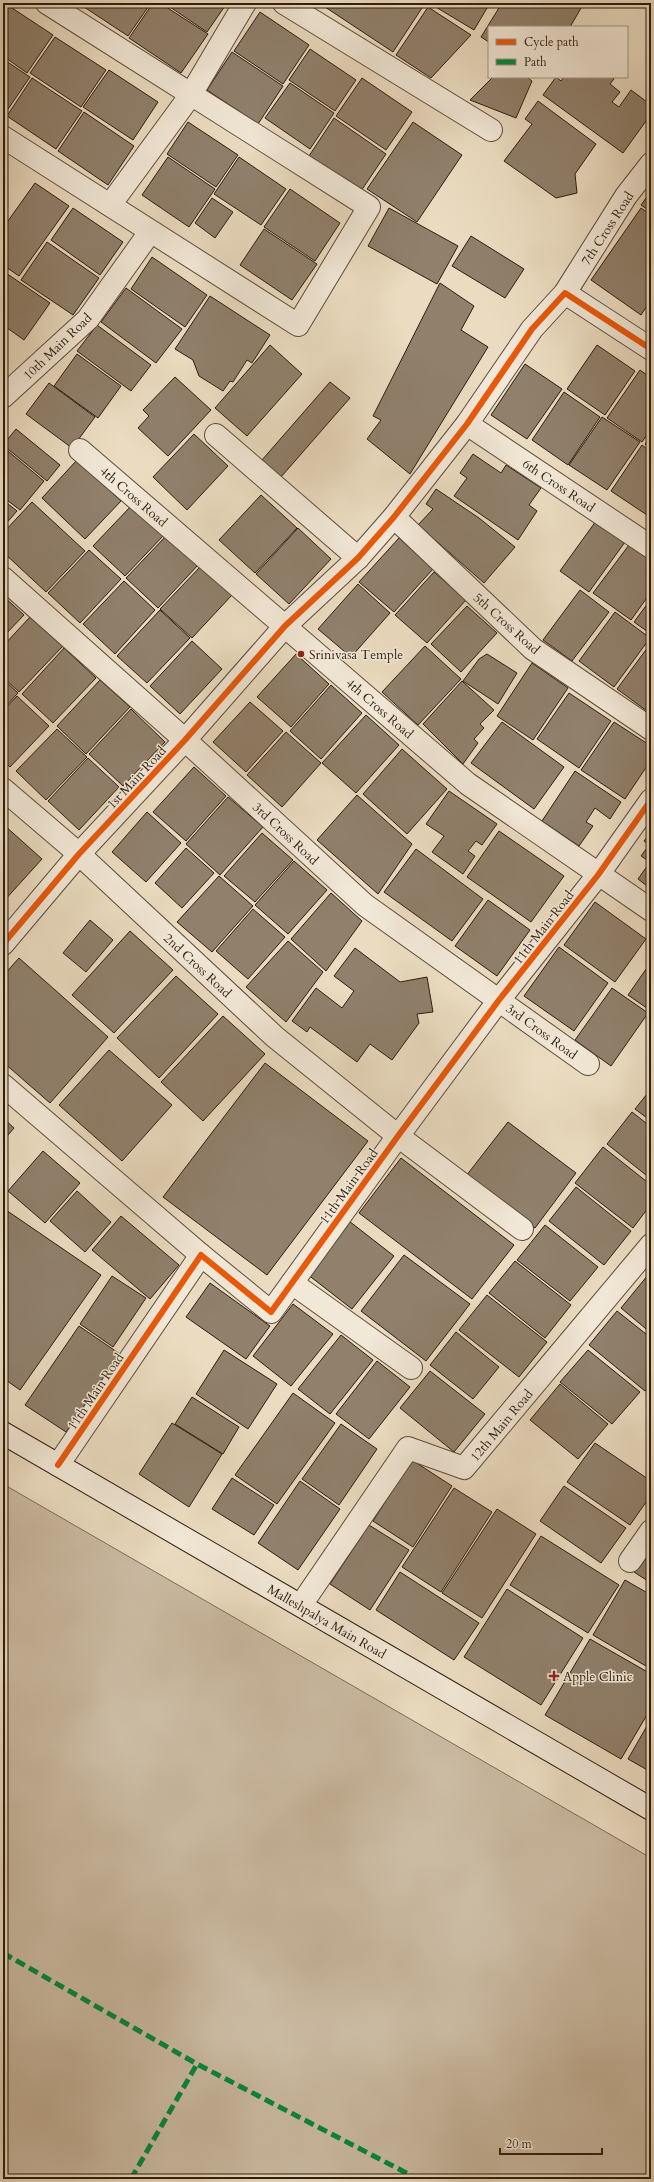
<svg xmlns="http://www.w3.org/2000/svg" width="654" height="2182" font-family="Cardo,serif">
	<rect width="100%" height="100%" fill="#ebdcc1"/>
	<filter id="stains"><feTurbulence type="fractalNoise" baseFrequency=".005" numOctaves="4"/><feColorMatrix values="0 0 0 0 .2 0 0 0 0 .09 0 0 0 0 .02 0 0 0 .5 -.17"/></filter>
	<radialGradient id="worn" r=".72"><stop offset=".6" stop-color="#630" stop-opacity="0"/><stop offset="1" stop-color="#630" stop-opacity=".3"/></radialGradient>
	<path fill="#cbbba3" stroke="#7c6c59" d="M3 1484 651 1858V2179H3Z"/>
	<g fill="#90806c" stroke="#2d1c0f">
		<path d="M78 3H151L128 36Z"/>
		<path d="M153 3H160L208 34 181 73 129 38Z"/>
		<path d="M164 3H227L207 32Z"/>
		<path d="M319 3H415L422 8 393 52Z"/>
		<path d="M429 3H490L474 30Z"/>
		<path d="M502 3H584L570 27H489V42L481 37Z"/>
		<path d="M6 4 53 35 27 73 3 56V9Z"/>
		<path d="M428 7 471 35 431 78 396 55Z"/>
		<path d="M260 12 309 45 283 84 234 51Z"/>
		<path d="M55 37 106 70 81 107 30 73Z"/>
		<path d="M310 49 356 80 335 111 289 80Z"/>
		<path d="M232 52 283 86 258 124 207 90Z"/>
		<path d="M3 59 30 77 4 115 3 114Z"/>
		<path d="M109 70 158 102 133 140 83 107Z"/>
		<path d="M493 77H527L532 81 516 118 470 100Z"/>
		<path d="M556 77 561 81 564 77H611L614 79 610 84 620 92 612 102 619 107 631 90 651 105V114L623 153 543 95Z"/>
		<path d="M32 78 82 111 56 149 7 116Z"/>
		<path d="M362 78 412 112 386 150 336 116Z"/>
		<path d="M290 83 334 113 310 149 265 118Z"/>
		<path d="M538 101 596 144 575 174 577 193 556 198 504 161 532 124 525 119Z"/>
		<path d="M84 112 134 146 108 185 58 151Z"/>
		<path d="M334 118 386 154 361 191 309 156Z"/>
		<path d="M188 122 238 155 216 187 167 154Z"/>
		<path d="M413 122 462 155 417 222 367 189Z"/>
		<path d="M168 157 215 189 189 227 142 195Z"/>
		<path d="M239 157 286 189 261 225 214 194Z"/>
		<path d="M35 183 69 206 19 276 3 265V228Z"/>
		<path d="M290 189 340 223 315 261 264 227Z"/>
		<path d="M651 191V212L641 205Z"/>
		<path d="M212 198 233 212 215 238 195 223Z"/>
		<path d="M73 208 123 242 100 275 51 240Z"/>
		<path d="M389 208 458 246 437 284 368 246Z"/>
		<path d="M641 208 651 215V300L641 315 591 280Z"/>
		<path d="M3 216 7 219 3 225Z"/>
		<path d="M264 229 317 264 292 300 240 265Z"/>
		<path d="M471 236 524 269 505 298 452 266Z"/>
		<path d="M47 242 99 278 73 315 21 280Z"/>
		<path d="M152 257 207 295 185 327 131 289Z"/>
		<path d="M3 271 50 303 24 340 3 325Z"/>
		<path d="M440 283 474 306 461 330 488 347 410 474 367 439 381 420 373 416Z"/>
		<path d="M126 288 182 329 156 363 101 322Z"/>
		<path d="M210 296 270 335 252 363 247 360 233 382 230 381 223 391 199 376 193 360 175 349Z"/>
		<path d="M97 325 151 365 131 391 77 351Z"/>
		<path d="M270 345 302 374 247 436 215 408Z"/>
		<path d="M597 345 635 371 605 415 567 389Z"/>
		<path d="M77 354 121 386 98 418 54 386Z"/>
		<path d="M525 364 562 389 527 439 491 415Z"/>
		<path d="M640 370 651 378V429L642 442 607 418Z"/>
		<path d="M175 377 211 410 168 456 138 428 149 416 143 410Z"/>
		<path d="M330 382 350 398 281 477 262 460Z"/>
		<path d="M49 383 95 417 72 448 26 414Z"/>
		<path d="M564 392 600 417 568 465 532 440Z"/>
		<path d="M602 417 640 442 607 490 569 465Z"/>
		<path d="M16 429 60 465 47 481 3 445Z"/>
		<path d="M194 434 228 466 187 510 153 477Z"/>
		<path d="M651 436V448L645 444Z"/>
		<path d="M642 445 651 452V510L647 515 611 491Z"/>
		<path d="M3 447 44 481 20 510 3 497Z"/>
		<path d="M473 454 501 473 506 465 541 488 529 505 537 511 518 540 454 496 467 478 460 473Z"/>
		<path d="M77 460 121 501 85 539 42 498Z"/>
		<path d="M436 489 479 518 515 547 484 583 418 525 433 509 426 504Z"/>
		<path d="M261 495 297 528 255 573 219 540Z"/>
		<path d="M3 500 17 511 3 527Z"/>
		<path d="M32 502 85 551 46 592 3 552V533Z"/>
		<path d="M132 505 164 535 125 576 93 546Z"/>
		<path d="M596 521 625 542 589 592 560 571Z"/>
		<path d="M298 528 331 559 289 604 256 574Z"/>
		<path d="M167 535 199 564 158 608 126 578Z"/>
		<path d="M399 538 433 569 394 612 359 582Z"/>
		<path d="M629 545 651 561V592L631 620 593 593Z"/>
		<path d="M89 550 121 579 80 623 48 593Z"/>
		<path d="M201 566 232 595 192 638 160 609Z"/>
		<path d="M434 572 466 600 427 643 395 615Z"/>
		<path d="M124 581 155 610 115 654 83 624Z"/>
		<path d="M358 584 390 613 351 657 318 629Z"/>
		<path d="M580 590 609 612 572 661 543 640Z"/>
		<path d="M3 596 24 615 3 637Z"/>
		<path d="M651 599V634L634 622Z"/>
		<path d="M467 606 497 633 461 672 431 644Z"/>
		<path d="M160 610 190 638 147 683 117 656Z"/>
		<path d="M615 612 650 638 614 687 579 661Z"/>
		<path d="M30 617 63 646 19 692 3 677V646Z"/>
		<path d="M192 641 222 669 180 714 150 686Z"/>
		<path d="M651 643V714L617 689Z"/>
		<path d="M425 646 461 679 418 725 382 692Z"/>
		<path d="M64 648 96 678 53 723 22 694Z"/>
		<path d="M296 654 329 684 291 727 257 697Z"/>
		<path d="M487 654 517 673 498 704 463 681 479 659Z"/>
		<path d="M532 663 568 688 533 740 497 716Z"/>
		<path d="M3 679 18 693 3 709Z"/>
		<path d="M100 680 130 707 86 754 57 726Z"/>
		<path d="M462 681 494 710 480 724 484 728 474 739 478 743 463 764 423 724Z"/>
		<path d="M331 685 362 713 321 759 290 731Z"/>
		<path d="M569 693 611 721 579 768 537 739Z"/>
		<path d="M17 696 49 726 10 767 3 760V711Z"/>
		<path d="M250 702 283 731 246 772 213 742Z"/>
		<path d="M131 709 165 742 123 786 89 754Z"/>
		<path d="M366 715 399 745 356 793 322 763Z"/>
		<path d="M502 722 564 767 534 809 471 763Z"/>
		<path d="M614 722 651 746V760L625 799 581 770Z"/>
		<path d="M57 729 87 757 46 800 16 771Z"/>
		<path d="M286 732 321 763 282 807 247 775Z"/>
		<path d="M402 749 447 789 407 834 363 794Z"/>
		<path d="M88 758 119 787 79 830 48 801Z"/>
		<path d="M194 767 226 796 186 841 153 812Z"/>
		<path d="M575 771 621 802 610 819 595 808 586 822 593 826 579 846 542 821Z"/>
		<path d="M449 791 497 824 482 845 476 841 468 851 475 856 463 874 432 852 444 836 426 824Z"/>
		<path d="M357 795 412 844 378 894 317 840Z"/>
		<path d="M228 797 263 827 220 875 186 844Z"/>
		<path d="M147 812 181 843 146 882 112 852Z"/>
		<path d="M4 825 42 859 3 902V827Z"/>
		<path d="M499 831 564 876 531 922 467 877Z"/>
		<path d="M651 832V889L638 879 650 862 641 856 649 845 644 841Z"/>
		<path d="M262 833 293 860 255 902 224 876Z"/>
		<path d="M186 848 214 873 182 908 155 883Z"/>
		<path d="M416 849 483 899 452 941 384 892Z"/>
		<path d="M294 861 327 890 288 934 255 905Z"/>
		<path d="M219 876 253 906 212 952 177 922Z"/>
		<path d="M331 893 362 921 326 971 291 939Z"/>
		<path d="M488 900 530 930 497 976 455 946Z"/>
		<path d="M595 902 646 939 615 982 564 945Z"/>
		<path d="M253 909 285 937 248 979 216 951Z"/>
		<path d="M90 920 113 940 86 972 63 953Z"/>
		<path d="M130 931 173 970 114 1033 72 995Z"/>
		<path d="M288 941 323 972 286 1022 246 987Z"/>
		<path d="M559 947 608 983 574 1031 524 996Z"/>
		<path d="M355 948 400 982 427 977 433 1012 417 1014 419 1023 392 1060 370 1044 357 1062 310 1027 307 1032 292 1021 316 988 342 1008 354 991 334 976Z"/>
		<path d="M19 958 108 1037 50 1103 3 1062V976Z"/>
		<path d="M651 962V1011L628 995Z"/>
		<path d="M176 976 218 1014 159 1078 117 1038Z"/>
		<path d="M612 988 648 1013 611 1066 575 1040Z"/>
		<path d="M223 1016 265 1054 203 1121 161 1082Z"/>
		<path d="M109 1050 172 1105 122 1161 59 1105Z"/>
		<path d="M265 1063 368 1141 267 1275 163 1197Z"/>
		<path d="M651 1089V1121L635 1109Z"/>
		<path d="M632 1112 651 1127V1179L607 1144Z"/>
		<path d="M3 1118 14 1128 3 1141Z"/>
		<path d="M508 1122 576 1173 535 1228 466 1176Z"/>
		<path d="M603 1147 651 1185V1204L633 1228 575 1183Z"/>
		<path d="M43 1151 80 1183 45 1223 8 1191Z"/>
		<path d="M401 1158 514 1245 472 1299 359 1213Z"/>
		<path d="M576 1187 631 1231 604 1265 549 1221Z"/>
		<path d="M77 1191 111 1222 85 1252 50 1221Z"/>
		<path d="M3 1208 101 1275 20 1390 3 1378Z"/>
		<path d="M121 1216 179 1265 150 1299 92 1250Z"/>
		<path d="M349 1221 394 1256 352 1309 307 1274Z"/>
		<path d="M545 1225 598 1267 570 1301 517 1260Z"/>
		<path d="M404 1255 470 1304 426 1361 361 1311Z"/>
		<path d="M515 1261 571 1305 545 1338 489 1293Z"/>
		<path d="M648 1275 651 1278V1333L621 1308Z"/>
		<path d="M112 1276 146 1298 113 1347 80 1324Z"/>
		<path d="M210 1283 270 1326 246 1359 186 1317Z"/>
		<path d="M487 1295 547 1342 519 1377 459 1330Z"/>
		<path d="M293 1304 333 1334 291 1386 253 1356Z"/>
		<path d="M617 1311 651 1338V1384L645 1391 589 1345Z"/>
		<path d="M79 1326 120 1354 66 1432 25 1405Z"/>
		<path d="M456 1332 499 1367 473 1399 430 1365Z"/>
		<path d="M341 1335 373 1360 330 1414 298 1389Z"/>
		<path d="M224 1350 277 1384 248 1429 196 1394Z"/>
		<path d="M588 1350 640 1392 612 1424 560 1382Z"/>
		<path d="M377 1361 410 1387 369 1439 336 1414Z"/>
		<path d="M430 1371 485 1414 454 1452 400 1408Z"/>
		<path d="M560 1384 608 1424 578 1459 530 1420Z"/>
		<path d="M293 1393 335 1423 277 1504 235 1475Z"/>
		<path d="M192 1397 239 1427 223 1454 175 1424Z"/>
		<path d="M172 1423 222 1454 189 1507 139 1474Z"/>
		<path d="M341 1424 377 1449 339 1505 302 1479Z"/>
		<path d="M595 1443 651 1481V1495L630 1525 567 1482Z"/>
		<path d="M412 1460 452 1486 413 1547 373 1521Z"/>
		<path d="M232 1478 274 1505 254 1535 212 1509Z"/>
		<path d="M300 1481 340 1509 298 1570 258 1543Z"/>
		<path d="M564 1486 626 1528 601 1563 540 1521Z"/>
		<path d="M454 1488 492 1512 441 1592 402 1567Z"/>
		<path d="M497 1509 536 1534 482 1618 442 1593Z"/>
		<path d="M369 1525 409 1550 370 1610 330 1584Z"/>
		<path d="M541 1536 619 1585 588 1633 510 1585Z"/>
		<path d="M651 1547V1583L634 1572Z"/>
		<path d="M400 1572 479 1623 454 1660 376 1610Z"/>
		<path d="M625 1580 651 1595V1669L593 1635Z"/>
		<path d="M507 1589 583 1638 541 1705 464 1657Z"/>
		<path d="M590 1639 651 1674V1708L621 1759 545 1715Z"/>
		<path d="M651 1719V1772L628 1759Z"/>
	</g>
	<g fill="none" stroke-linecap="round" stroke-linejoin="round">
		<defs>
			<g id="minor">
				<path d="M284 3 491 130"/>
				<path d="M3 137 298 325 369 207 47 3"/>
				<path d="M110 205 190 96 245 3"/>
				<path d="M565 293 626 196 651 164"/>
				<path d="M3 397 88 319 150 232"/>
				<path d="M467 424 651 547"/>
				<path d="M216 435 358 558"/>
				<path d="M80 450 468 784 651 910"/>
				<path d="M394 517 533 649 651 729"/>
				<path d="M3 578 185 740 365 905 588 1064"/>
				<path d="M3 789 79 854 275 1037 398 1136 522 1229"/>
				<path d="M3 944 79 854 185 740 285 626 358 558 394 517 467 424 532 329 565 293 651 349"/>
				<path d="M3 1085 201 1255"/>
				<path d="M292 1283 411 1368"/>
				<path d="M58 1465 201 1255 271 1312 398 1136 499 1000 598 875 651 800"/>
				<path d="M630 1561 651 1531"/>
				<path d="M301 1605 408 1448 464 1468 651 1245"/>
			</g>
			<path id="secondary" d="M3 1433 651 1809"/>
		</defs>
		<use href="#minor" stroke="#5c4c3c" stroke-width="24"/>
		<use href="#secondary" stroke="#2d1c0f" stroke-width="24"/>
		<use href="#minor" stroke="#f2e8d7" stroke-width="22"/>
		<use href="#secondary" stroke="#f2e8d7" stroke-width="22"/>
		<g stroke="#00873e" stroke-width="5" stroke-dasharray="10 5" stroke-linecap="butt">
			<path d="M3 1953 197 2064 418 2179"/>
			<path d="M131 2179 197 2064"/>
		</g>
		<defs>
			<g id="cycleway">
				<path d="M3 944 79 854 185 740 285 626 358 558 394 517 467 424 532 329 565 293 651 349"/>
				<path d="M58 1465 201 1255 271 1312 398 1136 499 1000 598 875 651 800"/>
			</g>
		</defs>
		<use href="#cycleway" stroke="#f2e8d7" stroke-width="8"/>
		<use href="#cycleway" stroke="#e8590c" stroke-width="6"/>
	</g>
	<g fill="#8f2418" stroke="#f2e8d7" stroke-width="1.5">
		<circle cx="301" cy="654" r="4"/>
		<path d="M552 1670h4v4h4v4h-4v4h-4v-4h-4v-4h4z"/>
	</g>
	<g text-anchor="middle" stroke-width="3" stroke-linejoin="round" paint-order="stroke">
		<g font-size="13" fill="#2d1c0f" stroke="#f2e8d7">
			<text transform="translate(607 228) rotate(-57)" y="5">7th Cross Road</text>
			<text transform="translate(57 346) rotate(-44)" y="5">10th Main Road</text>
			<text transform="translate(559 485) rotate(34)" y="5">6th Cross Road</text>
			<text transform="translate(134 496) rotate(41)" y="5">4th Cross Road</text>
			<text transform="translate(507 623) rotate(42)" y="5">5th Cross Road</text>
			<text transform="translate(380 708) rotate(41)" y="5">4th Cross Road</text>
			<text transform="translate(136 777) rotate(-47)" y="5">1st Main Road</text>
			<text transform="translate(286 833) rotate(43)" y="5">3rd Cross Road</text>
			<text transform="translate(543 927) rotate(-52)" y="5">11th Main Road</text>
			<text transform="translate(198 965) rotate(43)" y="5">2nd Cross Road</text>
			<text transform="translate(542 1031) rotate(36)" y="5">3rd Cross Road</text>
			<text transform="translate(348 1186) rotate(-54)" y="5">11th Main Road</text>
			<text transform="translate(95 1391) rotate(-56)" y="5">11th Main Road</text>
			<text transform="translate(501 1425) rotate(-50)" y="5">12th Main Road</text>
			<text transform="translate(327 1621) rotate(30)" y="5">Malleshpalya Main Road</text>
		</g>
		<g font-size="13" fill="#2d1c0f" stroke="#f2e8d7" text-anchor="start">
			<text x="309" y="659">Srinivasa Temple</text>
			<text x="563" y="1681">Apple Clinic</text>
		</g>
	</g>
	<rect width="654" height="2182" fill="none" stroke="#ebdcc1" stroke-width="16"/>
	<rect x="4" y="4" width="646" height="2174" fill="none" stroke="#2d1c0f" stroke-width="2"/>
	<rect x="8" y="8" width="638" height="2166" fill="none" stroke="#2d1c0f"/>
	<rect x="488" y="26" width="140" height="52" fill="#f2e8d7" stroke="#a39687"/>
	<rect x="496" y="39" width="20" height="6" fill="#e8590c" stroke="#a39687"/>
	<text x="524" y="46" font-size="12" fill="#2d1c0f">Cycle path</text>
	<rect x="496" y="59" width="20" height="6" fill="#00873e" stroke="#a39687"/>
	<text x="524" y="66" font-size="12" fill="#2d1c0f">Path</text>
	<path d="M500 2148v6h102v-6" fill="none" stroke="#2d1c0f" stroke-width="2"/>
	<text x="506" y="2148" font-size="12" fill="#2d1c0f" stroke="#f2e8d7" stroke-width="3" paint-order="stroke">20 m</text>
	<rect width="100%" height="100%" filter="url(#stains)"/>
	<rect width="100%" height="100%" fill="url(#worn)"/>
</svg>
